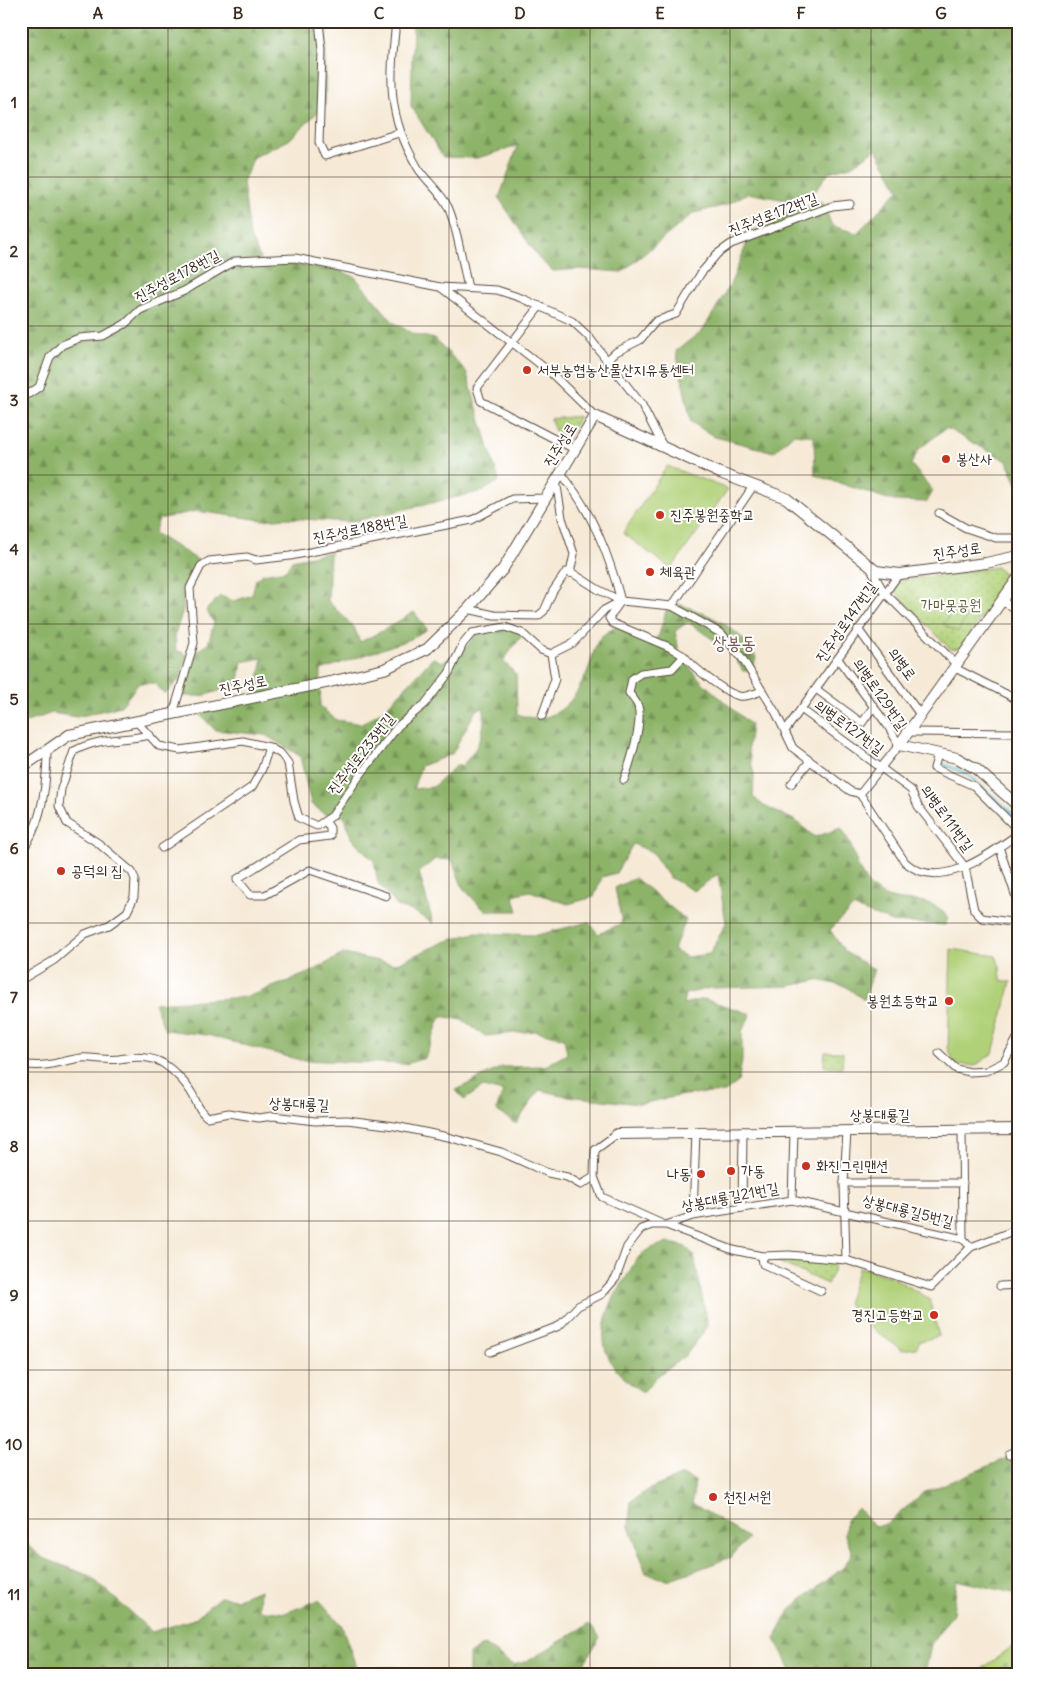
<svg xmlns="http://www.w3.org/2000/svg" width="1039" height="1696" font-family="Delius,'Poor Story',sans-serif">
	<defs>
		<pattern id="grass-dots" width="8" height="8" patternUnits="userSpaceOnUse" patternTransform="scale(1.25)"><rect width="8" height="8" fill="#b1d178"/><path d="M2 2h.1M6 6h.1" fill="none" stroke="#99b467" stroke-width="1.8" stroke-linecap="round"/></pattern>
		<pattern id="forest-firs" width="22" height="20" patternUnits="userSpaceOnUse" patternTransform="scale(1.25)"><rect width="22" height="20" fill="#8cb368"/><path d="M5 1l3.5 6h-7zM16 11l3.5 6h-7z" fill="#749255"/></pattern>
		<pattern id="cemetery-stones" width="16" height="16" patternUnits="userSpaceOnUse" patternTransform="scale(1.25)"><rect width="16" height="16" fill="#b1d178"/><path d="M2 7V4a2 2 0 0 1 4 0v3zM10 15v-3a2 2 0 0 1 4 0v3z" fill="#99b467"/></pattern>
	</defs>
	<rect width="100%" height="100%" fill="#fff"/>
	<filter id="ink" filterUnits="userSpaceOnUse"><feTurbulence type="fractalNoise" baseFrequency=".02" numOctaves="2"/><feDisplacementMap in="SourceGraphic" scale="10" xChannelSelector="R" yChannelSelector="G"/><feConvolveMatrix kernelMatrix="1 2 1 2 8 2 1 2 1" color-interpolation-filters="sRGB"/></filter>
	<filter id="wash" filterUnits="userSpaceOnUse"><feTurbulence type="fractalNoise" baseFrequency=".0096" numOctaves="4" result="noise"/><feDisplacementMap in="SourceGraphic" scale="20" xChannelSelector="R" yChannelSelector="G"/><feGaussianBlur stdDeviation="1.12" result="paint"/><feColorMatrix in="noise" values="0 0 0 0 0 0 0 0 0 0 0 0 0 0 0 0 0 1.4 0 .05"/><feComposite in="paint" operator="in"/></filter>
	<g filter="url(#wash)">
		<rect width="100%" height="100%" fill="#f6ead7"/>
		<g fill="url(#grass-dots)" stroke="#767e4b">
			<path d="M579 416 568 439 555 431 550 419Z"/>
			<path d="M997 567 1005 574 1006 583 960 648 950 649 893 589 897 581Z"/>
			<path d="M825 1052H843L842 1067 824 1066Z"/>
			<path d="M774 1260 835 1261 833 1272 827 1284Z"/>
		</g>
		<g fill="url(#forest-firs)" stroke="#646e43" fill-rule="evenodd">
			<path d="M21 21H323L326 30 325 105 289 140 254 157 243 182 250 237 262 262 338 270 355 277 393 322 413 334 435 339 466 371 499 481 483 491 350 522 287 518 263 520 196 511 159 519 154 533 198 560 184 589 183 610 175 634 176 650 187 655 180 679 165 694 154 683H139L121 706 77 717 52 713 21 724Z"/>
			<path d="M413 21H1018V486L1007 461 946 428 919 449 911 464 933 491 927 502 894 501 815 475 814 436 793 434 774 452 715 437 691 422 676 351 703 330 731 283 749 238 766 221 822 201 832 226 857 233 899 190 876 149 851 166 829 172 816 190 786 200 748 193 726 205 694 213 622 272 580 269 553 271 539 259 499 198 518 146 477 158 443 157 411 106Z"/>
			<path d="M330 552 328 601 354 627 360 642 382 631 414 612 427 629 411 639 321 670 320 706 336 720 362 724 386 708 433 658 442 662 464 650 478 632 511 624 524 633 503 661 516 674 517 714C554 728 575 702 588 670 592 661 593 650 598 641 601 634 613 629 619 625L652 642 659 635 669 601C701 611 741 625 756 658L752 671H743L731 652 688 622 675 631 680 656 703 683 751 725 748 748 754 775 753 797 764 806 794 820 815 837 841 828C857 847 855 880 879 893 904 908 929 891 948 918L945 925 892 922 853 907 830 930 845 952 874 969 864 1000 845 986 817 980 790 986 710 988 685 994 683 1004 704 999 751 1014 742 1031V1061L738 1082 725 1092 684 1095 639 1104 567 1096 539 1090 516 1124 496 1110 503 1092 483 1087 464 1100 456 1090 502 1067 545 1066 567 1054 564 1038 536 1031 485 1036 463 1020 441 1016 425 1058 405 1064 300 1060 207 1035 165 1030 154 1003 247 997 311 972 343 954 395 964 444 942 474 933 537 935 589 922 598 934 622 923 615 888 635 878 686 920 673 950 687 957 710 954 726 923 718 874 694 891 669 877 652 852 633 844 616 873 602 877 594 897 568 904 530 891 513 895 518 911H485L463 888 452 860 435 859 419 872 433 923 413 911 398 907 378 883 374 861 353 840 344 816 325 814 311 804 300 756 265 735 215 730 199 714 256 696 263 658 242 662 239 681 236 686 202 696H181L195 652 208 644 214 623 206 610 220 596 234 601 252 595 256 579 263 574 286 570 292 560ZM484 708C485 736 479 747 461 767L458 764 433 787 413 789 421 766 452 754 476 710Z"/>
			<path d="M667 1242 686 1247 694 1256 708 1326 686 1355 656 1377 643 1392C593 1362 595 1324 625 1279 630 1272 635 1259 642 1254 648 1248 659 1246 667 1242Z"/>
			<path d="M1008 1458 1015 1463 1018 1461V1589L1013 1593 957 1580 953 1613 931 1644 925 1675H794L775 1639 791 1608 844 1567 852 1553 845 1535 846 1520 858 1508 875 1527 887 1524 923 1493Z"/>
			<path d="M682 1475 695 1481 692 1503 748 1538 731 1557 694 1571 667 1580 646 1573 629 1526 631 1501 650 1489Z"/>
			<path d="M21 1539 43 1558 90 1576 152 1632 194 1619 220 1597 237 1599 260 1590 259 1610 285 1613 319 1600 341 1624 358 1672C386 1665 399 1665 426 1675H21Z"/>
			<path d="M589 1624 600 1637 585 1662 586 1675 469 1674V1654L484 1645 513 1665 528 1661Z"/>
		</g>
		<path fill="url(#cemetery-stones)" stroke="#767e4b" d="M1018 1642V1675H974Z"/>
		<g fill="#b1d178" stroke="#767e4b">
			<path d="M667 466 728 489 671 569 623 533Z"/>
			<path d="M952 608 967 616 958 632 944 625Z"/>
			<path d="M951 949 996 956 1000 967 1001 980 1011 982 993 1053 975 1066 955 1064 948 1048Z"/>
			<path d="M859 1267 894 1278 929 1299 939 1336 920 1341 916 1348 902 1350 859 1319 847 1303Z"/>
		</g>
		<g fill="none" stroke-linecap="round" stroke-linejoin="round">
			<path stroke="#62c7df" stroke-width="2" d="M943 764 967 774 1018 818"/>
		</g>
	</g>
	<g filter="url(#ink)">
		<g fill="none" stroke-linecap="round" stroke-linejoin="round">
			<defs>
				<g id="street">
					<path d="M319 21 322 51 319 143 325 156 399 133"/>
					<path d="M396 21C390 81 386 114 418 168 426 181 441 192 448 207 457 226 463 266 468 288"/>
					<path d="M440 287 550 372 595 416"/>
					<path d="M540 306 477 388 481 401 576 450"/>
					<path d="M606 361 616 352 640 340 656 321 676 314 701 273 717 254 731 244 832 206 850 204"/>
					<path d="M21 399 39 387 50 357 62 345 79 338 103 336 125 324 140 310 184 291 235 261 295 258 440 287 497 290 521 298 572 321 588 336 642 405 664 448"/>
					<path d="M561 473C592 512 609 554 621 601L609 618 612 623 669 647 684 656 672 669 641 673 632 679 629 693C632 697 636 701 638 706 643 723 630 764 624 780"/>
					<path d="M556 480 562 518 574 554 570 573"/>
					<path d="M939 513 966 528 996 538H1018"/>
					<path d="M871 569 884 592 957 665"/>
					<path d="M1002 602 1018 609"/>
					<path d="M672 606 722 634 742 658 776 713 793 748 850 791 860 794 899 745 888 726 838 659"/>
					<path d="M672 606 754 485"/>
					<path d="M468 609 494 615 538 616 544 611 553 591 566 572 574 574 599 590 621 601 672 606"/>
					<path d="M858 629 921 716"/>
					<path d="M684 656C693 667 725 693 739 696 746 698 755 693 762 691"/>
					<path d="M955 668 1018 700"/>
					<path d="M816 689 862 723 874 706"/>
					<path d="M801 709 911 790 918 806 965 867 974 910 982 918 1018 923"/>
					<path d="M173 714 194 643 190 588 201 566 209 561 247 557 256 560 290 556 472 520 512 499 545 498"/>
					<path d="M542 716 555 679 551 654"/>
					<path d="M136 721 159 746 180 750 243 741 269 747 281 754 288 763 294 801 299 818 317 826 332 816 358 778 398 726 425 704 449 673 463 644 472 633 505 627 522 633 541 650 551 654 573 643 604 610 621 601"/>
					<path d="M785 731 899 574"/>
					<path d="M910 732 1018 733"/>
					<path d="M938 754 934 768 974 786 1018 830"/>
					<path d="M791 784 810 761"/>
					<path d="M860 794 905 862C939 893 988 855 1018 834"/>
					<path d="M1013 802 1018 791"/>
					<path d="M326 822 330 828V836L299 840 237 879 250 895H265L310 870 386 896"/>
					<path d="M999 847 1018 903"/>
					<path d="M162 848 252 787 262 769 269 747"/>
					<path d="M21 852C43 824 47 783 47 749"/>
					<path d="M21 980 53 961 85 934 109 925 127 912 134 897 135 879 132 872 98 843 67 823 59 806 61 789 74 751C100 737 123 741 150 735"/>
					<path d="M939 1053 956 1069 970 1072 986 1071 1004 1062 1018 1037"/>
					<path d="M21 1070 28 1065C51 1067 60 1061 81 1058 93 1057 107 1061 119 1059 133 1056 152 1056 164 1064 173 1070 185 1082 191 1092 197 1101 197 1109 207 1117L229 1113 259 1118 273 1116 315 1121 347 1120 395 1126 448 1137 501 1152 548 1173 567 1177 581 1185 594 1177 595 1150 617 1134"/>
					<path d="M962 1130 963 1239"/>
					<path d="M594 1177 602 1197 660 1223"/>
					<path d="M844 1183H963"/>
					<path d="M792 1200 794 1131"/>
					<path d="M742 1208 743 1131"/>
					<path d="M693 1216 696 1131"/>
					<path d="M666 1225 693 1216 792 1200 963 1239 971 1247"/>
					<path d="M762 1256 763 1264 821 1291"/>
					<path d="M846 1260 844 1183 847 1131"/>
					<path d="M1000 1286 1018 1285"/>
					<path d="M490 1352 559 1326 578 1306 602 1294 616 1278 627 1247 641 1229 652 1225H666L733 1250 762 1256 789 1255 846 1260 931 1287 971 1247 1018 1229"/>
					<path d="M1009 1454 1018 1450"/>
				</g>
				<g id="secondary">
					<path d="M1018 578 899 745 957 758 975 768 1018 806"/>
					<path d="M21 768 69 735 330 682 384 669 427 649 468 609 503 569 595 416 720 473 786 498 876 571 900 574 986 563 1018 556"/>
					<path d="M617 1134 1018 1129"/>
				</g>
			</defs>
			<use href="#street" stroke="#57473a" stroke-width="9"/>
			<use href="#secondary" stroke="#57473a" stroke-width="12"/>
			<use href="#street" stroke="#fff" stroke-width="7"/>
			<use href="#secondary" stroke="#fff" stroke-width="10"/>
		</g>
	</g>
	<path fill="none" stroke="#3b2a1e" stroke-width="1" stroke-opacity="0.55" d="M168 21V1675M309 21V1675M449 21V1675M590 21V1675M730 21V1675M871 21V1675M21 177H1018M21 326H1018M21 475H1018M21 624H1018M21 773H1018M21 923H1018M21 1072H1018M21 1221H1018M21 1370H1018M21 1519H1018"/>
	<g fill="#c8321e" stroke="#fff" stroke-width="2">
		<circle cx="527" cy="370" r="5"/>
		<circle cx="946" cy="459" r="5"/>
		<circle cx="660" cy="515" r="5"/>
		<circle cx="650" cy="572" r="5"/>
		<circle cx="61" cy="871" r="5"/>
		<circle cx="949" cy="1001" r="5"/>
		<circle cx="806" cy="1166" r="5"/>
		<circle cx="731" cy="1171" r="5"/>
		<circle cx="701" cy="1174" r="5"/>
		<circle cx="934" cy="1315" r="5"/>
		<circle cx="713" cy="1497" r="5"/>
	</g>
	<g text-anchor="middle" stroke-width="4" stroke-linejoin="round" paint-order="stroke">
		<g font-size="15" fill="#3b2a1e" stroke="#fff">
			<text transform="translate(773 214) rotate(-21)" y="5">진주성로172번길</text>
			<text transform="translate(177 276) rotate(-28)" y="5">진주성로178번길</text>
			<text transform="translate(560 445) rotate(-58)" y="5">진주성로</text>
			<text transform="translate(360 529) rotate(-11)" y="5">진주성로188번길</text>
			<text transform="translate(957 551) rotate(-8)" y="5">진주성로</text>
			<text transform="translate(846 622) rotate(-55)" y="5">진주성로147번길</text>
			<text transform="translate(902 664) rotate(54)" y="5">의병로</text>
			<text transform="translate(243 685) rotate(-11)" y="5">진주성로</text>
			<text transform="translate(880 694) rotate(55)" y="5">의병로129번길</text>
			<text transform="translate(849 727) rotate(36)" y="5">의병로127번길</text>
			<text transform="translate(361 754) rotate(-52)" y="5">진주성로233번길</text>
			<text transform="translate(947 818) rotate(54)" y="5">의병로111번길</text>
			<text transform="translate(299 1104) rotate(2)" y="5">상봉대룡길</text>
			<text x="880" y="1120">상봉대룡길</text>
			<text transform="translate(730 1197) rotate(-11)" y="5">상봉대룡길21번길</text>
			<text transform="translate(908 1211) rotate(14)" y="5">상봉대룡길5번길</text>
		</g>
		<g font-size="15" fill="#3b2a1e" stroke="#fff" text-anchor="start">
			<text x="537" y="375">서부농협농산물산지유통센터</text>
			<text x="956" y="464">봉산사</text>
			<text x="670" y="520">진주봉원중학교</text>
			<text x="660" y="577">체육관</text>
			<text x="71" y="876">공덕의 집</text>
			<text x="939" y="1006" text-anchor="end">봉원초등학교</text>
			<text x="816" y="1171">화진그린맨션</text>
			<text x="741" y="1176">가동</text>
			<text x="691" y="1179" text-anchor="end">나동</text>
			<text x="924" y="1320" text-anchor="end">경진고등학교</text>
			<text x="723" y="1502">천진서원</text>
		</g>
		<g font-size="15" fill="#5e5c39" stroke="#fff">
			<text x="951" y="610">가마못공원</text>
		</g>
		<g font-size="18" fill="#79564e" stroke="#fff">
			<text x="734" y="649">상봉동</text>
		</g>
	</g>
	<rect width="1039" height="1696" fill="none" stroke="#fff" stroke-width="55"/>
	<rect x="28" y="28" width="984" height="1640" fill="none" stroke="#3b2a1e" stroke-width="2"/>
	<g font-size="16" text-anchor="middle" font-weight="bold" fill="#3b2a1e">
		<text x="98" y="19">A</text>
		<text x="238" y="19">B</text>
		<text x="379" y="19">C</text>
		<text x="520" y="19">D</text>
		<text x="660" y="19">E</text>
		<text x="801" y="19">F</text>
		<text x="941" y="19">G</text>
		<text x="14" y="108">1</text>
		<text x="14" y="257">2</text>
		<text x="14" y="406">3</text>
		<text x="14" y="555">4</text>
		<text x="14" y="705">5</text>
		<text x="14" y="854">6</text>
		<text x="14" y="1003">7</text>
		<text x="14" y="1152">8</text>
		<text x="14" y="1301">9</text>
		<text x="14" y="1450">10</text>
		<text x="14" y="1600">11</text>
	</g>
</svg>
